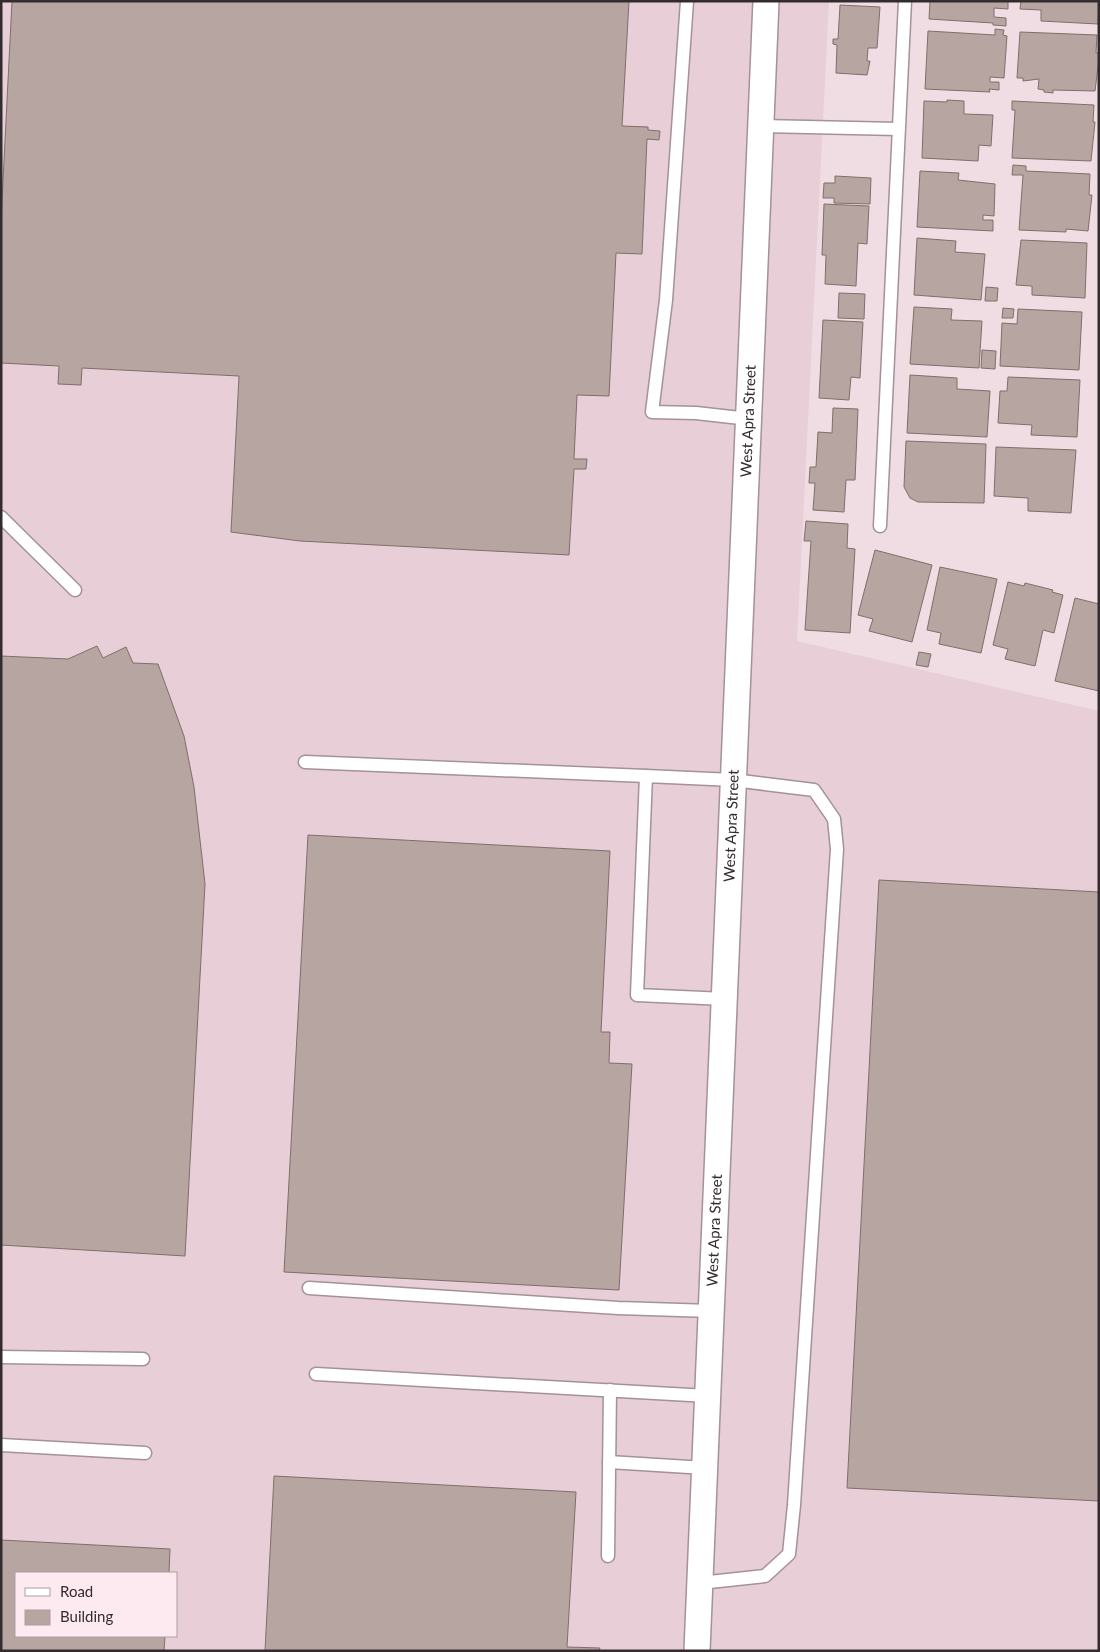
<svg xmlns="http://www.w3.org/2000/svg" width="1100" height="1652" font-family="Lato,sans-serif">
	<rect width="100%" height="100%" fill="#f0dde3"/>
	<path fill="#e8ced6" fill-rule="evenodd" d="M1 1H829L797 641 1099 711V1651H1ZM16 1573H176V1636H16Z"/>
	<g fill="#b7a5a1" stroke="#7f6e6a">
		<path d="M12 1H629L622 126 648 127V130L660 131 659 140 647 139 642 254 616 253 609 396 577 395 574 459H587L586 469H574L569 555 300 541 231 532 239 376 82 368 81 385 58 384 59 366 1 363V221Z"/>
		<path d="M930 1H1008V9L994 8V17L1006 18V26L993 25V23L929 19Z"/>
		<path d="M1021 1H1099L1098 24 1041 21V10L1020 9Z"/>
		<path d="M840 5 880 7 877 48H868L867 61H870L867 75 836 73 837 45 833 44V39H838Z"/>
		<path d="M995 29 1004 30 1003 35 1007 36 1004 78 990 77V82H999V90L989 89 990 92 925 89 928 31 995 35Z"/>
		<path d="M1020 32 1097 35 1096 53H1099V59L1095 91 1053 90V93L1044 92V90L1038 89 1039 79 1023 81V78H1017Z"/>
		<path d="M947 100 964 101V114L993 115 991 146 979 145 978 161 922 158 924 101 947 102Z"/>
		<path d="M1012 101 1094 105 1093 122H1095L1091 161 1012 158 1015 110H1012Z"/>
		<path d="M1013 165 1026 166V171L1090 174 1089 195H1092L1088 231 1066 229V232L1019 230 1023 175H1012Z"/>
		<path d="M920 171 959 173 958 180 995 184 994 216 983 215V220H993V231L917 227Z"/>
		<path d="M835 176 871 178 870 204 834 203V198H823L824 183H835Z"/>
		<path d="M824 204 869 206 867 244 858 243 856 286 825 284 826 255H822Z"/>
		<path d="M917 238 956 241 955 252 985 254 981 300 914 295Z"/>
		<path d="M1021 240 1087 243 1085 298 1032 295V286L1016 285Z"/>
		<path d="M986 287 998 288 997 301H985Z"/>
		<path d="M839 293 865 294 864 319 838 318Z"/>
		<path d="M914 307 952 309 951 320 982 321 979 368 910 364Z"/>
		<path d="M1003 308 1014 309 1013 318H1002Z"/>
		<path d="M1018 309 1082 312 1079 370 1000 366 1002 323 1017 324Z"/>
		<path d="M823 320 863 322 860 378 851 377 849 400 819 398Z"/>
		<path d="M982 350 996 351 995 369 981 368Z"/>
		<path d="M910 375 957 378V389L990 391 987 437 907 433Z"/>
		<path d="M1008 377 1080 380 1077 437 1031 435 1032 425 998 423 1000 391H1007Z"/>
		<path d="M833 408 858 409 855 480H846L844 512 813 510 815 483H809L810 467H816L818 432 832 433Z"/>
		<path d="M906 441 986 444 984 503 918 502 910 498 904 487Z"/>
		<path d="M996 447 1076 450 1071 513 1028 511V498L994 496Z"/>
		<path d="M806 521 848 524 847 548 855 549 850 633 805 630 811 541H804Z"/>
		<path d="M875 550 932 565 912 642 869 631 873 619 858 615Z"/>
		<path d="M940 567 997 579 981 653 939 644 941 633 927 630Z"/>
		<path d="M1008 582 1024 586 1025 583 1053 590 1052 592 1063 595 1054 633 1043 630 1035 666 1005 659 1008 649 993 645Z"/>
		<path d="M1075 598 1099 604V691L1055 681Z"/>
		<path d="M97 646 103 658 126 647 133 663 158 664 184 736 194 787 205 884 185 1256 1 1245V656L68 659Z"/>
		<path d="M919 652 931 654 928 667 916 665Z"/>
		<path d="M308 835 610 851 601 1032H610L609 1063 632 1064 619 1290 284 1272Z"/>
		<path d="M879 880 1099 892V1501L847 1488Z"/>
		<path d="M274 1476 576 1492 567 1647 600 1648 599 1651H265Z"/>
		<path d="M1 1540 170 1549 169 1573H16V1636H165L164 1651H1Z"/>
	</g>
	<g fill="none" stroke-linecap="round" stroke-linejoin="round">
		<defs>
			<g id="lane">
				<path d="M687 1 666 300 652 412 696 413 749 419"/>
				<path d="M761 126 898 129"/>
				<path d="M1 517 75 590"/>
				<path d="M880 526 905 1"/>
				<path d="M305 762 646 776"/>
				<path d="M309 1288 618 1308 711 1311"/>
				<path d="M1 1357 143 1359"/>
				<path d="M316 1374 708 1396"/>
				<path d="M1 1445 145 1453"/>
				<path d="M609 1462 705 1468"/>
				<path d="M608 1556 610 1390"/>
				<path d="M700 1583 765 1576 789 1554 794 1505 837 849 834 819 814 790 733 780 646 776 637 995 725 999"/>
			</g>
			<g id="street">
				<path id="s1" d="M697 1651 766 1"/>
			</g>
		</defs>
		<use href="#lane" stroke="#a39297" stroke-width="15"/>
		<use href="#street" stroke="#a39297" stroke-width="28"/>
		<use href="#lane" stroke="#fff" stroke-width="12"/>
		<use href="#street" stroke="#fff" stroke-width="25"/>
	</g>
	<g text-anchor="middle" stroke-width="4" stroke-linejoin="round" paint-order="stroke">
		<g font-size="15" fill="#332c2f" stroke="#fdeaf0">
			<text dy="5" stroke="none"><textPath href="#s1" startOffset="1231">West Apra Street</textPath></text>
			<text dy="5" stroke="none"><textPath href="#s1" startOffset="826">West Apra Street</textPath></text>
			<text dy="5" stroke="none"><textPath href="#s1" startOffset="421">West Apra Street</textPath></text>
		</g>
	</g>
	<rect width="1100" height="1652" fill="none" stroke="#332c2f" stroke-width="5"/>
	<rect x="15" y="1572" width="162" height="65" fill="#fdeaf0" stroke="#ac9ea3"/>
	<rect x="25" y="1588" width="25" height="8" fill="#ffffff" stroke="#ac9ea3"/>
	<text x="60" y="1597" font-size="15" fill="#332c2f">Road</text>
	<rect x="25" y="1610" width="25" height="15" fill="#b7a5a1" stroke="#ac9ea3"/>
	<text x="60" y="1622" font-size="15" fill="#332c2f">Building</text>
</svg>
